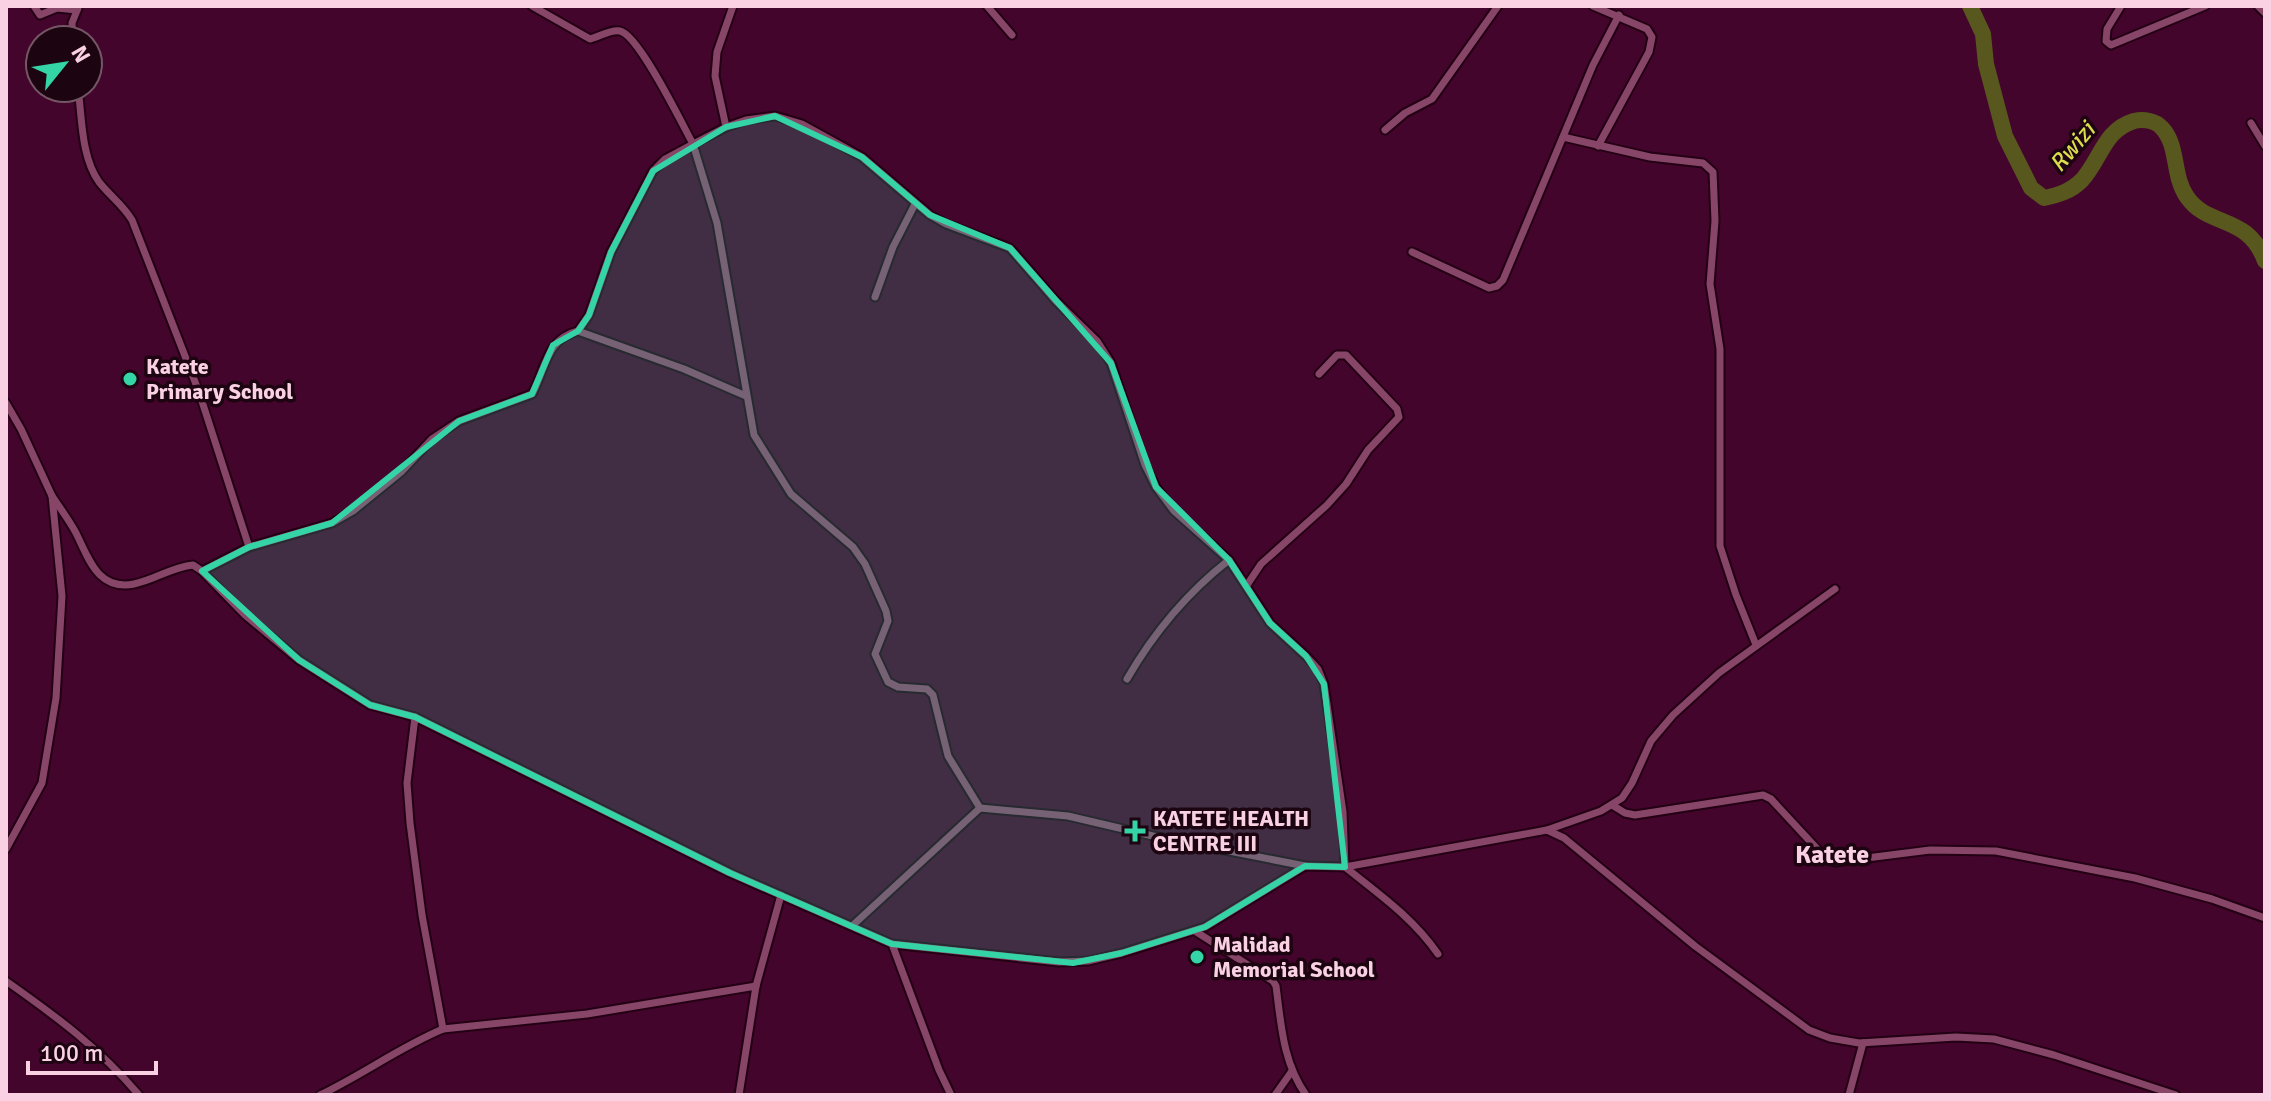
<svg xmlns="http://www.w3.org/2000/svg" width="2271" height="1101" font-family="Signika,sans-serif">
	<rect width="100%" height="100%" fill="#44052c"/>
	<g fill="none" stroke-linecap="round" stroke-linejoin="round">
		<path stroke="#57571e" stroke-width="16" d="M1970 6 1983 34 1986 64 2005 136 2031 188 2044 198C2059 195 2071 191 2082 180 2101 159 2104 130 2134 121 2143 119 2155 120 2162 128 2179 146 2172 176 2187 197 2208 228 2248 214 2265 261"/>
		<defs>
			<g id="street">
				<path d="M34 6 40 15 57 8 77 10"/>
				<path d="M532 6 590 39C599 37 611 29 620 31 639 35 682 124 693 144L726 127 746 120 775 116 802 124 862 157 930 215 946 224 1010 248 1056 301 1097 341 1111 363 1145 465 1156 487 1174 511 1229 560 1270 623 1306 656 1318 669 1324 684 1343 812 1345 867C1379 894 1413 918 1438 954"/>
				<path d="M987 6 1012 35"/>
				<path d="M1593 6 1647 29 1652 37 1649 52 1598 146"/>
				<path d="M2121 6 2107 29 2106 41 2111 45 2205 6"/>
				<path d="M2258 6 2265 13"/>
				<path d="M73 40 72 23 78 8"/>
				<path d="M78 88C82 117 81 157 99 182 110 196 123 205 132 220L199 392 249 547"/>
				<path d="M2251 123 2265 146"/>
				<path d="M726 127 715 76 717 52 733 6"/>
				<path d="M1385 130 1405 113 1432 99 1498 6"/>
				<path d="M1563 137 1650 157 1703 163 1713 172 1715 221 1710 284 1720 349V546L1736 595 1756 645"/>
				<path d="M1412 252 1489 288 1497 286 1503 280 1593 65 1619 15"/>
				<path d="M875 297 893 247 915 204"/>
				<path d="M578 331 684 369 746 396"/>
				<path d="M6 403 21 429 52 496 62 596 56 698 42 783 6 849"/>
				<path d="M52 496C60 508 69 520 76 533 89 559 98 591 134 584 154 580 172 567 193 565L202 571 245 615 299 660 370 705 415 717 730 873 892 944 1059 962 1088 961 1122 953 1205 927 1305 866 1345 867 1547 830 1564 838 1695 946 1809 1030 1830 1038 1859 1043 1956 1037 1994 1039 2054 1055 2176 1095"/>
				<path d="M202 571 249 547 332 523 353 511 401 472 432 439 459 421 532 394C546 368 546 339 578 331L589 315 611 252 653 171 665 159 693 144 717 223 754 435 791 494 853 547 865 564 886 611 888 621 875 654 888 682 898 687 927 689 933 695 948 756 980 808"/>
				<path d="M1247 585 1261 564 1327 505 1346 484 1368 450 1399 417 1397 409 1346 355H1337L1319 374"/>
				<path d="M1127 679C1153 634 1188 592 1229 560"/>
				<path d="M1612 805 1625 813 1635 815 1763 795 1771 799 1820 852 1835 862 1930 850 1996 851 2135 878 2212 899 2265 918"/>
				<path d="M1547 830 1601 811 1622 798 1632 783 1651 741 1673 715 1719 673 1835 589"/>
				<path d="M852 926 980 808 1068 816 1153 836 1305 866"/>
				<path d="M1195 931 1273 981 1276 986C1281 1024 1283 1063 1306 1095"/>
				<path d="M892 944 939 1070 951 1095"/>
				<path d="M6 981C57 1017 99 1048 139 1095"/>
				<path d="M443 1029 587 1014 756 986"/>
				<path d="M320 1095C362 1075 400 1047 443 1029L422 915 410 823 407 783 415 717"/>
				<path d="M739 1095 756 986 781 895"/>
				<path d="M1275 1095 1292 1071"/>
				<path d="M1849 1095 1863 1043"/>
			</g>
		</defs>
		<use href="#street" stroke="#230013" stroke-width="11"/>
		<use href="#street" stroke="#874568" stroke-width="7"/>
	</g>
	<path fill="#35d4a7" fill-opacity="0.2" stroke="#35d4a7" stroke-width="6" stroke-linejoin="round" d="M775 116 862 157 930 215 1010 248 1111 363 1156 487 1229 560 1270 623 1306 656 1324 684 1345 867 1305 866 1205 927 1122 953 1073 963 892 944 730 873 415 717 370 705 299 660 202 571 249 547 332 523 459 421 532 394 553 345 578 331 589 315 611 252 653 171 726 127Z"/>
	<g fill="#35d4a7" stroke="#1c0411" stroke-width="3">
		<circle cx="130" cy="379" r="8"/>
		<path d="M1131 819h8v8h8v8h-8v8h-8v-8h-8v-8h8z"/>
		<circle cx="1197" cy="957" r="8"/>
	</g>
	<g text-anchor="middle" stroke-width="7" stroke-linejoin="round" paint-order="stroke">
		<g font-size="22" font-weight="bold" fill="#f9d1e3" stroke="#1c0411" text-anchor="start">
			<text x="146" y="374">Katete<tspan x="146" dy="25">Primary School</tspan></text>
			<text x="1153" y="826">KATETE HEALTH<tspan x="1153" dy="25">CENTRE III</tspan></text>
			<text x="1213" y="952">Malidad<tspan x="1213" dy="25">Memorial School</tspan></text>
		</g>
		<g font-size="24" font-style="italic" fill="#dddc4d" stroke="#1c0411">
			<text transform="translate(2072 147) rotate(-50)" y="8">Rwizi</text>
		</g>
		<g font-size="26" font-weight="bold" fill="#f9d1e3" stroke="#1c0411">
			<text x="1832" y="863">Katete</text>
		</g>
	</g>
	<rect width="2271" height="1101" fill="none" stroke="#f9d1e3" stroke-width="16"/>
	<g transform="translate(64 64) rotate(60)"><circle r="38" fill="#1c0411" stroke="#745665" stroke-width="2"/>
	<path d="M0-6L14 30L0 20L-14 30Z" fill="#35d4a7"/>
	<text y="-12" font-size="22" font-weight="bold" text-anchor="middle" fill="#f9d1e3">N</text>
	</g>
	<path d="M28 1061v12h128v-12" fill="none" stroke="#f9d1e3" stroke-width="4"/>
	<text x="40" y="1061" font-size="24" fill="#f9d1e3" stroke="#1c0411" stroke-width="6" paint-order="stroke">100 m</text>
</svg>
